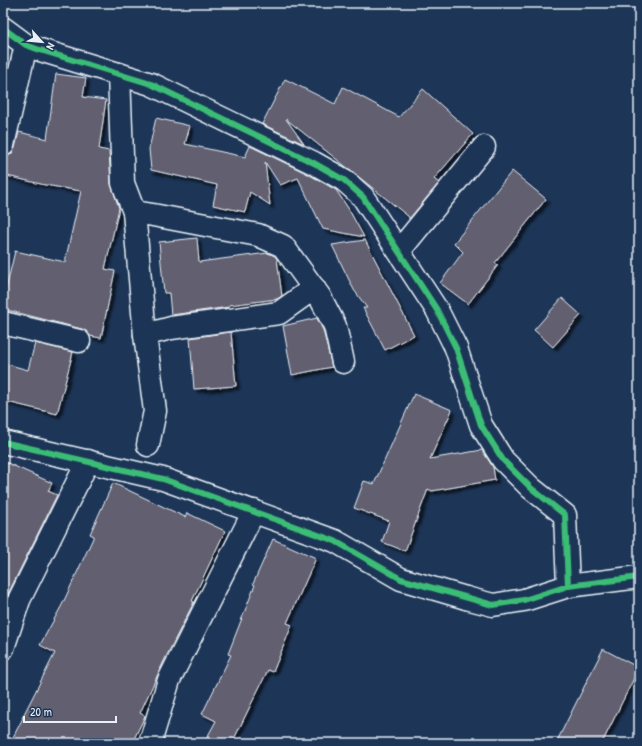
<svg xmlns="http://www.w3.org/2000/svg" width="642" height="746" font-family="'Patrick Hand',sans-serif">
	<defs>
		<filter id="shadow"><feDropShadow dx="3.5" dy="3.5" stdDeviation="1" flood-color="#0009"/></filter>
	</defs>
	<rect width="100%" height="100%" fill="#1d3557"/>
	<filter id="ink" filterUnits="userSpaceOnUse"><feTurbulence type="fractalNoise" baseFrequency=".025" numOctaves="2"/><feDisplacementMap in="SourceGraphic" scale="8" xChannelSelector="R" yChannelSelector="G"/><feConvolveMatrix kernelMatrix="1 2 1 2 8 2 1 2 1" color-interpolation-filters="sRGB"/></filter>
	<g filter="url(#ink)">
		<g fill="#625e6f" stroke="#e8f1f8" filter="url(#shadow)">
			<path d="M56 74 86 78 83 97 106 100 99 149 109 151 111 184 119 208 105 269 115 271 101 338 90 336 87 332 82 329 3 309V302L15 251 65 262 81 191 45 185 3 175V157H7L12 153 15 148 19 132 47 139Z"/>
			<path d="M285 79 335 104 343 87 399 117 423 89 473 134 434 179 439 183 409 219V217L286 119 304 144 262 124Z"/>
			<path d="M156 118 190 126 185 144 245 157 250 146 308 174 336 190 348 208 364 237 323 229 298 178 280 185 265 162 270 205 250 192 245 212 213 205 217 185 151 170 149 149Z"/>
			<path d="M512 171 546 199 495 263 498 265 468 304 440 283 463 252 454 243Z"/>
			<path d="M197 238 199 262 268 253 275 256 277 259 282 296 277 299 229 305V307L171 315 169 293H164L159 242Z"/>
			<path d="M365 240 414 335 385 350 363 308H367L354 290 332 245Z"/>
			<path d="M562 298 581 315 553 347 534 330Z"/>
			<path d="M317 318 323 330 332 367 292 375 283 326Z"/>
			<path d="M231 332 236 386 194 389 190 338Z"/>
			<path d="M35 343 73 352 57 414 3 401V363L28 370Z"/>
			<path d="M414 394 452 410 430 459 482 450 493 467 495 480 432 491 428 489 405 551 382 542 389 521 354 508 364 481 374 484Z"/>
			<path d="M3 461 52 483 48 491 57 495 8 594 3 608Z"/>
			<path d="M113 483 185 517 187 513 225 531 192 601 194 602 164 661 140 713 145 716 132 743H10L23 718H22L55 653 40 645 62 605 94 536 90 534Z"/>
			<path d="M273 539 316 558 287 623 292 625 273 672 268 670 232 743H204L216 721 202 714 231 655 228 654 255 585 253 584Z"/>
			<path d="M603 649 639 668 602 743H556Z"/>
		</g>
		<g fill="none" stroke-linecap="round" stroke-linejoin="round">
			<defs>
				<g id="minor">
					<path d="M3 28 26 45 37 49 151 84 314 163 344 180 363 197 437 310 456 348 481 425 503 460 531 488 565 515 568 586"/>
					<path d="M119 74 123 183 134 212 145 335 155 411 148 445"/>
					<path d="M3 145 26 45"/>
					<path d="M134 212 153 215 258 235 283 246 320 297 335 326 343 362"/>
					<path d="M399 251 484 147"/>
					<path d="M3 323 79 341"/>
					<path d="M145 335 171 328 279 313 314 288"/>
					<path d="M466 598 493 605 524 600 568 586 639 577"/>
					<path d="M3 648 19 600 88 461"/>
					<path d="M150 743 169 680 254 511"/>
				</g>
				<path id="tertiary" d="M3 442 163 479 335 541 401 579 466 598"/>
			</defs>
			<use href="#minor" stroke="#e8f1f8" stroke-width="25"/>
			<use href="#tertiary" stroke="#e8f1f8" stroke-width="25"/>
			<use href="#minor" stroke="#1d3557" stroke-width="22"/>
			<use href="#tertiary" stroke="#1d3557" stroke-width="22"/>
			<defs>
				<g id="cycleway">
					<path d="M3 28 26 45 37 49 151 84 314 163 344 180 363 197 437 310 456 348 481 425 503 460 531 488 565 515 568 586"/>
					<path d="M3 442 163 479 335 541 401 579 493 605 524 600 568 586 639 577"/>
				</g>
			</defs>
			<use href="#cycleway" stroke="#1d3557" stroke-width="8"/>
			<use href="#cycleway" stroke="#3abd76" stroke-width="6"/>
		</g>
	</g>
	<rect width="642" height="746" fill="none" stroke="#1d3557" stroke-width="16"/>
	<rect x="8" y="8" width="626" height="730" fill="none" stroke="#e8f1f8" stroke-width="1.5" filter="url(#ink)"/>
	<g transform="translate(42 42) rotate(117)" stroke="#1d3557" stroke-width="3" paint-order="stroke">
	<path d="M0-3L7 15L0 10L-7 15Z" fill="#e8f1f8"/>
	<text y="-6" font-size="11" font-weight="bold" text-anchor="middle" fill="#e8f1f8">N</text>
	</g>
	<path d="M24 716v6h92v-6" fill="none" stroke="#e8f1f8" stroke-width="2"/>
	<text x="30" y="716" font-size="12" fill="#e8f1f8" stroke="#1d3557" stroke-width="3" paint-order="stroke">20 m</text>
</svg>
